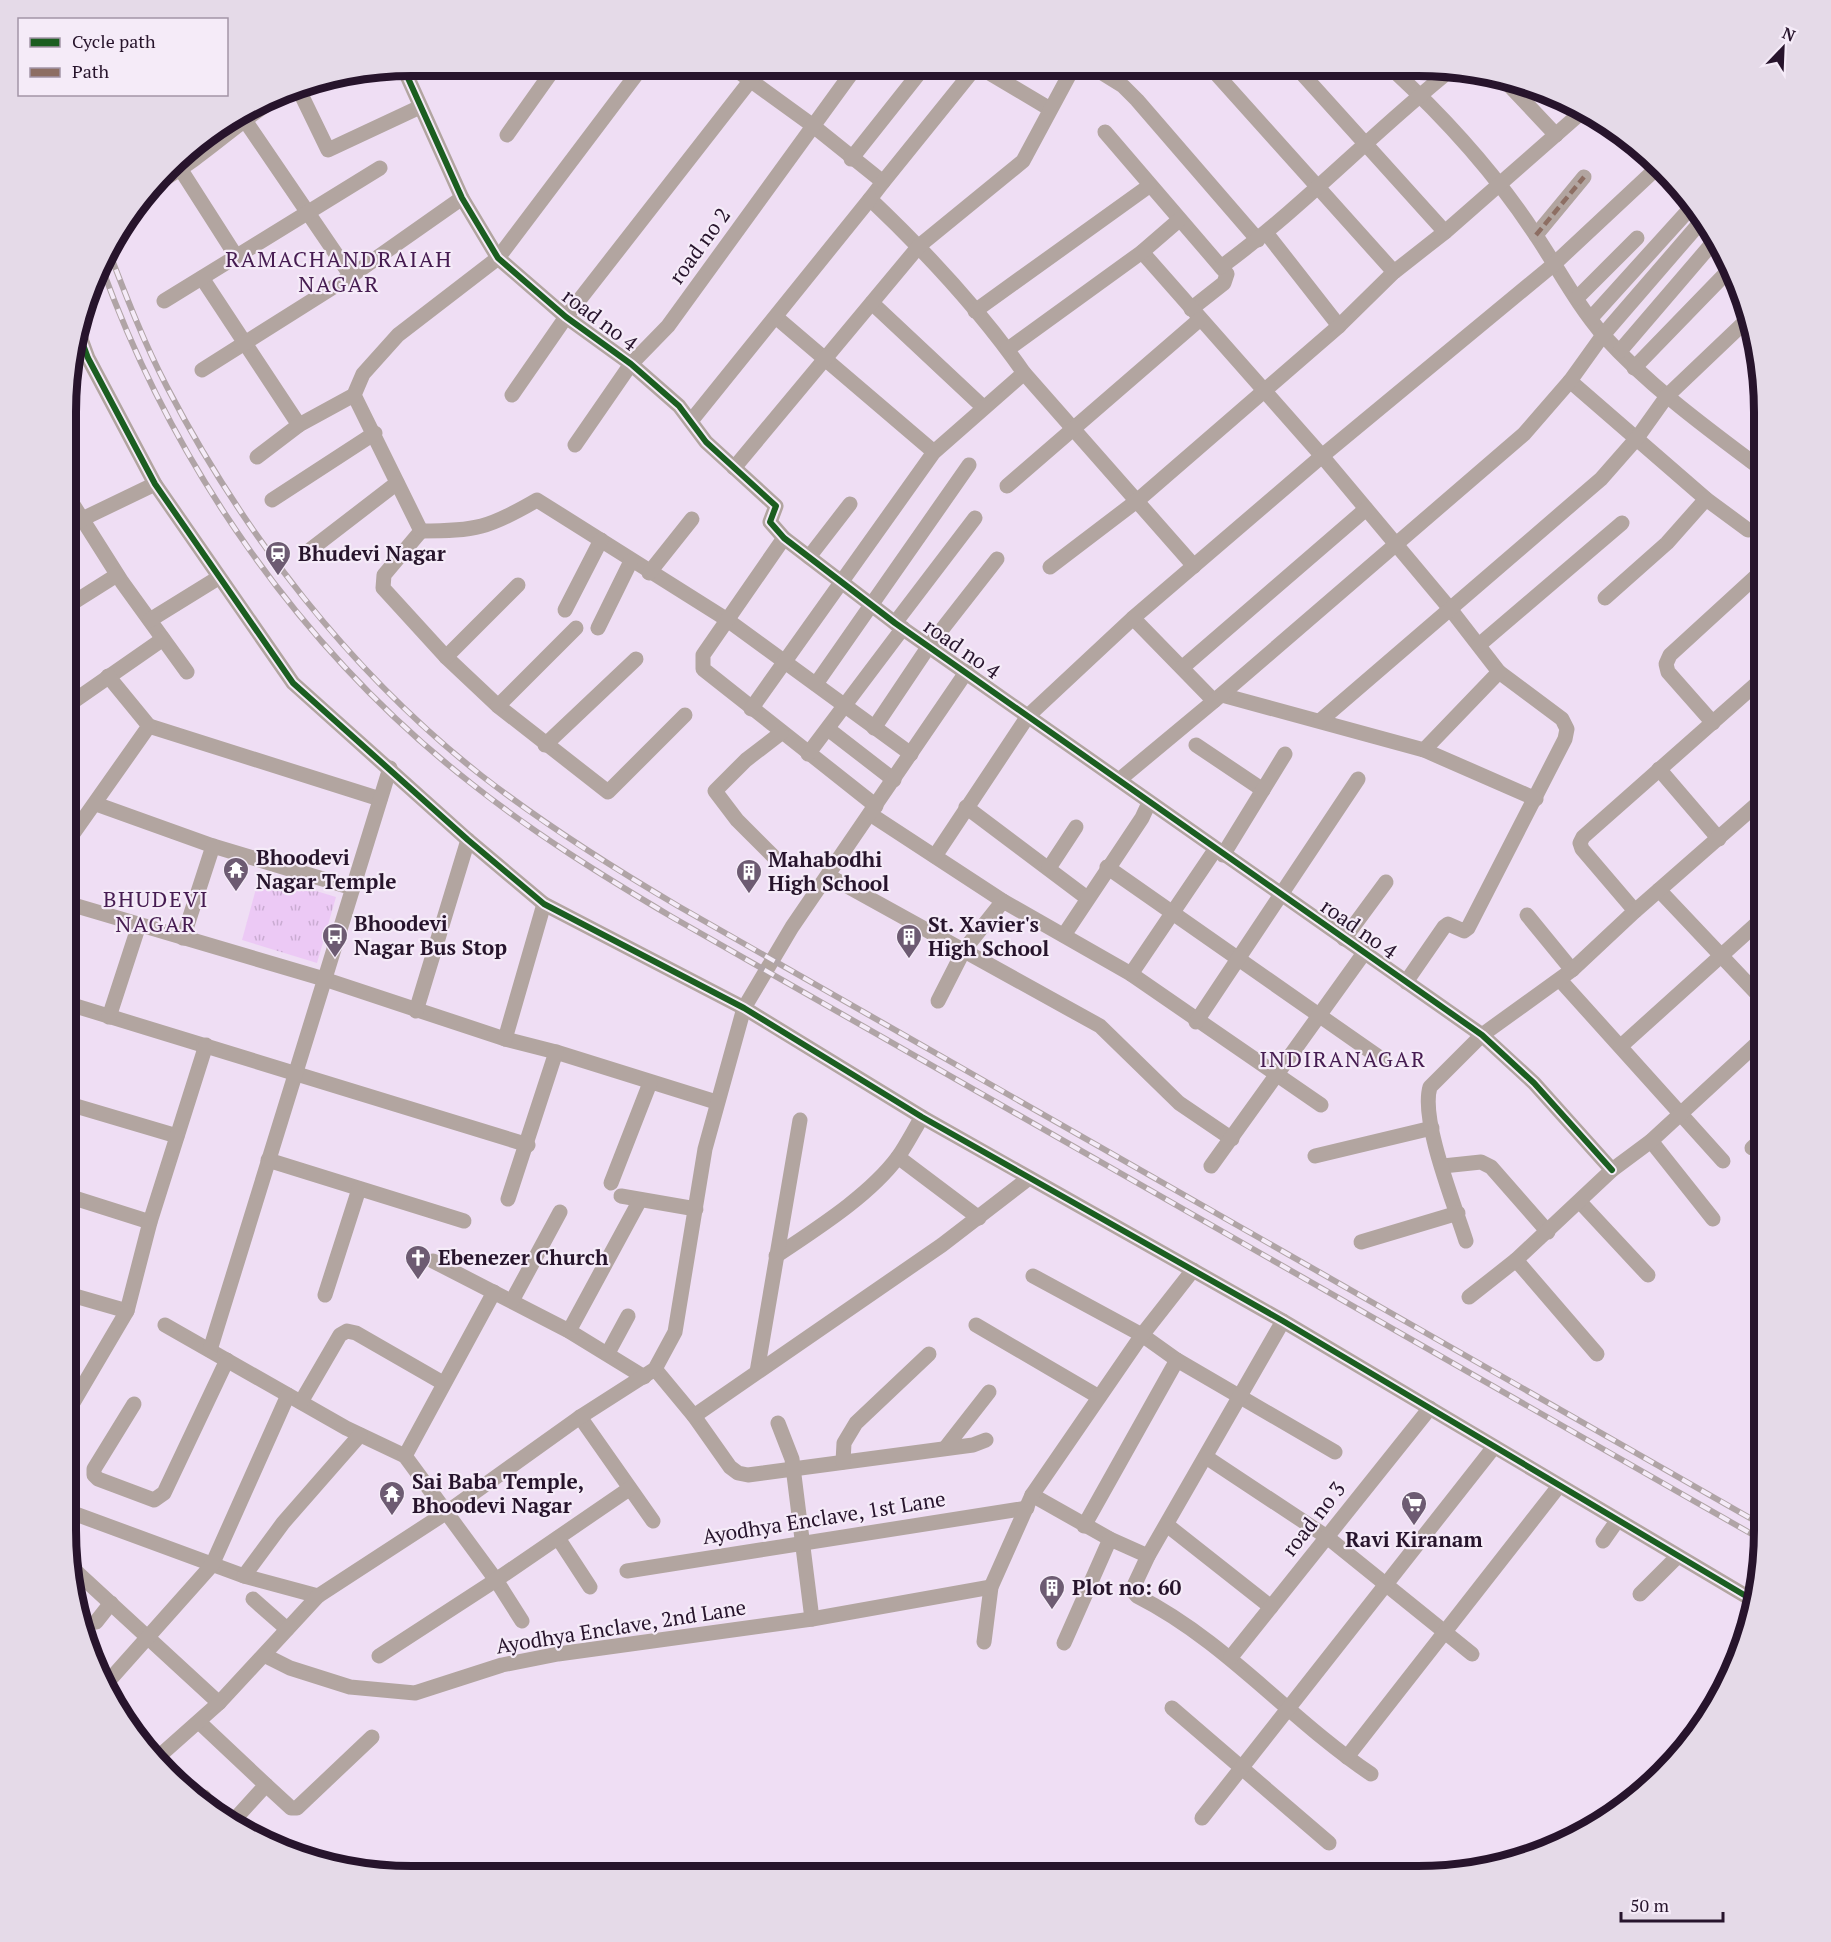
<svg xmlns="http://www.w3.org/2000/svg" width="1831" height="1942" font-family="'PT Serif',serif">
	<defs>
		<pattern id="grass-tufts" width="24" height="20" patternUnits="userSpaceOnUse" patternTransform="scale(1.5)"><rect width="24" height="20" fill="#ecc9f5"/><path d="M3 7l-1-3M5 7V3M7 7l1-3M15 17l-1-3M17 17v-4M19 17l1-3" fill="none" stroke="#caacd2"/></pattern>
	</defs>
	<rect width="100%" height="100%" fill="#efdef4"/>
	<path fill="url(#grass-tufts)" d="M260 874 336 897 317 963 242 940Z"/>
	<g fill="none" stroke-linecap="round" stroke-linejoin="round">
		<g stroke="#b2a5a0" stroke-width="15">
			<path d="M403 67 462 198 498 258 566 317 631 364 679 406 706 442 776 506 770 522 784 538 895 623 1482 1035 1534 1083 1612 1170"/>
			<path d="M732 67 812 125 883 182 870 199C926 252 980 310 1024 373L1194 566"/>
			<path d="M981 68 1050 109"/>
			<path d="M1094 68 1123 86 1137 100 1258 240"/>
			<path d="M1211 68 1394 272"/>
			<path d="M1297 68 1445 232"/>
			<path d="M1392 69C1445 118 1495 173 1535 234 1558 268 1577 305 1604 336 1650 387 1708 429 1764 471"/>
			<path d="M1508 84 1556 135"/>
			<path d="M297 86 328 150 420 107"/>
			<path d="M244 119 351 276"/>
			<path d="M1105 132 1227 274 1224 283 1191 309"/>
			<path d="M507 135 556 66"/>
			<path d="M851 159 924 67"/>
			<path d="M181 170 236 256"/>
			<path d="M160 181C201 159 233 126 272 101"/>
			<path d="M883 182 975 68"/>
			<path d="M1267 234 1339 326"/>
			<path d="M1536 235 1584 177"/>
			<path d="M1142 252 1322 456 1451 610 1499 672 1562 719 1567 729 1565 739 1468 928 1464 931 1448 924 1444 927 1406 982"/>
			<path d="M1221 267C1303 207 1373 132 1452 69"/>
			<path d="M202 278 299 425"/>
			<path d="M1577 298 1637 238"/>
			<path d="M164 301 380 168"/>
			<path d="M872 303 983 407"/>
			<path d="M975 311 1149 186"/>
			<path d="M777 318 934 452"/>
			<path d="M1591 318 1686 213"/>
			<path d="M78 331 88 358 155 484 293 683 468 840 544 904 744 1008 922 1117 1283 1321 1756 1602"/>
			<path d="M1008 349 1142 252 1179 220"/>
			<path d="M1620 351 1716 239"/>
			<path d="M1634 368 1731 268"/>
			<path d="M202 370 351 276 462 198"/>
			<path d="M1570 381 1706 499 1748 530"/>
			<path d="M354 395 421 531 384 575 383 588 446 657 498 706 608 792 685 715"/>
			<path d="M512 395 566 317 761 67"/>
			<path d="M691 421 870 199"/>
			<path d="M575 445 631 364 668 326 856 67"/>
			<path d="M257 457 299 425 354 395 363 374 398 335 498 258 642 67"/>
			<path d="M1751 461 1764 448"/>
			<path d="M734 468 919 246 1023 161 1073 68"/>
			<path d="M1007 486 1199 320"/>
			<path d="M272 500 375 433"/>
			<path d="M72 503 122 582 187 672"/>
			<path d="M74 523 155 484"/>
			<path d="M421 531C476 531 489 528 537 500L726 619 911 754"/>
			<path d="M784 538 703 655V669L876 806"/>
			<path d="M306 553 397 483"/>
			<path d="M809 557 850 504"/>
			<path d="M1050 567 1138 500 1339 326 1394 272 1445 232 1584 110"/>
			<path d="M649 573 692 519"/>
			<path d="M1605 598 1667 543 1706 499"/>
			<path d="M71 604 117 575"/>
			<path d="M565 610 601 540"/>
			<path d="M1133 618 1214 701"/>
			<path d="M150 620 218 578"/>
			<path d="M895 623 975 518"/>
			<path d="M598 628 631 561"/>
			<path d="M1479 645 1622 523"/>
			<path d="M446 657 518 585"/>
			<path d="M1183 667 1366 509"/>
			<path d="M816 684 969 465"/>
			<path d="M1222 695 1424 750 1536 799"/>
			<path d="M71 703 163 639"/>
			<path d="M498 706 576 628"/>
			<path d="M751 709 934 452 1024 373"/>
			<path d="M1321 720 1601 479 1637 438 1667 396 1750 317"/>
			<path d="M1713 723 1668 672 1666 664 1670 655 1764 569"/>
			<path d="M149 726 380 799"/>
			<path d="M874 728 929 646 997 559"/>
			<path d="M828 729 894 780"/>
			<path d="M545 745 636 659"/>
			<path d="M1196 745 1263 790"/>
			<path d="M1424 750 1499 672"/>
			<path d="M808 754 903 628"/>
			<path d="M1659 769 1719 839"/>
			<path d="M1119 780 1214 701 1524 434 1570 381 1603 335 1705 217"/>
			<path d="M96 804 213 846 353 888"/>
			<path d="M966 807 1087 898"/>
			<path d="M870 814 1003 901 1131 974 1321 1105"/>
			<path d="M70 838 149 726 108 676"/>
			<path d="M1223 855 1285 754"/>
			<path d="M773 856 737 820 715 791 746 760 781 733"/>
			<path d="M935 856 1028 716 1133 618 1322 456 1553 265 1659 166"/>
			<path d="M1107 867 1383 1060"/>
			<path d="M1049 868 1076 827"/>
			<path d="M829 876 1100 1026 1179 1103 1232 1139"/>
			<path d="M1659 890 1764 1001"/>
			<path d="M70 904 324 979 505 1039 556 1052 716 1102"/>
			<path d="M1635 911 1582 849 1580 843 1583 837 1764 677"/>
			<path d="M1527 915 1572 970"/>
			<path d="M1064 935 1142 818 1149 803"/>
			<path d="M183 938 213 846"/>
			<path d="M1344 939 1386 882"/>
			<path d="M1131 974 1215 850"/>
			<path d="M1560 980 1723 1161"/>
			<path d="M938 1001 964 950 1003 901"/>
			<path d="M69 1004 528 1145"/>
			<path d="M416 1011 468 840"/>
			<path d="M109 1017 139 925"/>
			<path d="M1196 1022 1358 779"/>
			<path d="M505 1039 544 904"/>
			<path d="M1621 1046 1764 917"/>
			<path d="M69 1104 177 1136"/>
			<path d="M1651 1141 1713 1219"/>
			<path d="M1752 1148 1764 1137"/>
			<path d="M1315 1156 1432 1128"/>
			<path d="M898 1157 979 1218"/>
			<path d="M268 1160 464 1221"/>
			<path d="M1211 1166 1364 953"/>
			<path d="M1443 1166 1481 1162 1491 1167 1548 1232"/>
			<path d="M611 1183 650 1083"/>
			<path d="M68 1196 150 1222"/>
			<path d="M621 1196 696 1209"/>
			<path d="M508 1199 556 1052"/>
			<path d="M1580 1202 1648 1275"/>
			<path d="M1466 1241C1455 1206 1420 1120 1430 1087L1482 1035 1572 970 1635 911 1764 798"/>
			<path d="M1361 1242 1458 1213"/>
			<path d="M776 1256C816 1229 869 1196 898 1157 907 1144 914 1130 922 1117"/>
			<path d="M1516 1260 1597 1354"/>
			<path d="M433 1261 569 1331 644 1377"/>
			<path d="M1033 1276 1142 1335 1177 1360 1335 1452"/>
			<path d="M68 1294 127 1311 150 1222 206 1045"/>
			<path d="M325 1295 359 1189"/>
			<path d="M1469 1297 1516 1260 1612 1170 1651 1141 1764 1037"/>
			<path d="M512 1301 560 1212"/>
			<path d="M1283 1321 1148 1556 1132 1590 1137 1596C1226 1641 1289 1719 1371 1774"/>
			<path d="M165 1325 346 1428 405 1456 496 1580 522 1621"/>
			<path d="M976 1325 1099 1397"/>
			<path d="M569 1331 640 1200"/>
			<path d="M210 1350 390 768"/>
			<path d="M608 1353 628 1316"/>
			<path d="M655 1369 694 1416 730 1467 738 1473 748 1475 973 1445 986 1440"/>
			<path d="M757 1372 800 1120"/>
			<path d="M301 1402 340 1335 347 1331 356 1333 443 1383"/>
			<path d="M134 1404 94 1469V1475L98 1479 154 1500 164 1493 227 1360"/>
			<path d="M67 1413 127 1311"/>
			<path d="M694 1416 942 1245 1029 1178"/>
			<path d="M580 1417 653 1521"/>
			<path d="M778 1423 792 1459 812 1619"/>
			<path d="M946 1447 989 1392"/>
			<path d="M405 1456 494 1292"/>
			<path d="M1206 1457 1327 1537 1472 1654"/>
			<path d="M843 1462 844 1443 856 1423 929 1354"/>
			<path d="M1032 1495 1110 1539 1148 1556"/>
			<path d="M73 1513 244 1576 318 1596"/>
			<path d="M1167 1525 1271 1607"/>
			<path d="M1084 1526 1177 1360"/>
			<path d="M558 1538 590 1587"/>
			<path d="M1603 1541 1617 1521"/>
			<path d="M69 1565 219 1703"/>
			<path d="M627 1571 1027 1508"/>
			<path d="M244 1576 283 1523 360 1435"/>
			<path d="M1640 1594 1677 1557"/>
			<path d="M253 1599 287 1629"/>
			<path d="M96 1622 111 1603"/>
			<path d="M984 1642 991 1587 1032 1495 1142 1335 1193 1270"/>
			<path d="M1064 1643 1110 1539"/>
			<path d="M264 1655 290 1668 350 1687 415 1693 502 1665 558 1654 812 1619 991 1587"/>
			<path d="M379 1656 496 1580 629 1489"/>
			<path d="M1231 1657 1430 1408"/>
			<path d="M106 1684 212 1565 288 1395"/>
			<path d="M1172 1708 1329 1843"/>
			<path d="M199 1722 266 1785 235 1819"/>
			<path d="M1347 1757 1559 1486"/>
			<path d="M156 1759 219 1703 318 1596 447 1512 580 1417 655 1369 675 1332 705 1149 744 1008 792 927 967 671"/>
			<path d="M266 1785 291 1808H297L372 1737"/>
			<path d="M199 1801 204 1797"/>
			<path d="M1202 1818 1494 1447"/>
		</g>
		<defs>
			<g id="rail">
				<path d="M108 249C126 296 144 343 167 387 244 535 350 672 482 776 544 824 610 866 678 906L1764 1526"/>
				<path d="M102 268C175 469 303 652 472 784 535 834 603 876 672 917L1764 1541"/>
			</g>
		</defs>
		<use href="#rail" stroke="#b0a4a6" stroke-width="6"/>
		<use href="#rail" stroke="#f5ebf8" stroke-width="4" stroke-dasharray="11" stroke-linecap="butt"/>
		<path stroke="#8d6e63" stroke-width="4.5" stroke-dasharray="9 4.5" stroke-linecap="butt" d="M1536 235 1584 177"/>
		<defs>
			<g id="cycleway">
				<path d="M403 67 462 198 498 258 566 317 631 364 679 406 706 442 776 506 770 522 784 538 895 623 1482 1035 1534 1083 1612 1170"/>
				<path d="M78 331 88 358 155 484 293 683 468 840 544 904 744 1008 922 1117 1283 1321 1756 1602"/>
			</g>
		</defs>
		<use href="#cycleway" stroke="#f5ebf8" stroke-width="10"/>
		<use href="#cycleway" stroke="#1b5e20" stroke-width="6"/>
	</g>
	<defs>
		<symbol id="station-pin" viewBox="-11 -11 22 30"><path d="M0 17L-7.5 6A9.5 9.5 0 1 1 7.5 6Z" fill="#6d5b72" stroke="#f5ebf8"/><path d="M-3-6H3Q5-6 5-4V2Q5 4 3 4L4.5 6H3L1.5 4h-3L-3 6H-4.5L-3 4Q-5 4-5 2V-4Q-5-6-3-6ZM-3.5-4v3h7v-3ZM-3.5 1v1.5H-2V1ZM2 1v1.5H3.5V1Z" fill="#fff"/></symbol>
		<symbol id="temple-pin" viewBox="-11 -11 22 30"><path d="M0 17L-7.5 6A9.5 9.5 0 1 1 7.5 6Z" fill="#6d5b72" stroke="#f5ebf8"/><path d="M0-6L5-2H3V0L6.5 2.5H4V6H1.5V3h-3V6H-4V2.5H-6.5L-3 0V-2H-5Z" fill="#fff"/></symbol>
		<symbol id="building-pin" viewBox="-11 -11 22 30"><path d="M0 17L-7.5 6A9.5 9.5 0 1 1 7.5 6Z" fill="#6d5b72" stroke="#f5ebf8"/><path d="M-4-6H4V6H1V3H-1V6H-4ZM-2.5-4.3h1.7v1.8h-1.7ZM.8-4.3h1.7v1.8H.8ZM-2.5-1h1.7V.8h-1.7ZM.8-1h1.7V.8H.8Z" fill="#fff"/></symbol>
		<symbol id="bus-pin" viewBox="-11 -11 22 30"><path d="M0 17L-7.5 6A9.5 9.5 0 1 1 7.5 6Z" fill="#6d5b72" stroke="#f5ebf8"/><path d="M-5-6H5V4H4V6H2V4H-2V6H-4V4H-5ZM-3.5-4V0h7V-4ZM-3.5 1.2v1.5H-2V1.2ZM2 1.2v1.5H3.5V1.2Z" fill="#fff"/></symbol>
		<symbol id="church-pin" viewBox="-11 -11 22 30"><path d="M0 17L-7.5 6A9.5 9.5 0 1 1 7.5 6Z" fill="#6d5b72" stroke="#f5ebf8"/><path d="M-1.2-6h2.4v3.5h3.3v2.4h-3.3V6h-2.4V-.1h-3.3v-2.4h3.3Z" fill="#fff"/></symbol>
		<symbol id="supermarket-pin" viewBox="-11 -11 22 30"><path d="M0 17L-7.5 6A9.5 9.5 0 1 1 7.5 6Z" fill="#6d5b72" stroke="#f5ebf8"/><path d="M-6-5.5h2.5l.6 2H6L4.5 2H-2.5L-4.4-4H-6ZM-1.5 3.2a1.3 1.3 0 1 0 .1 0ZM3 3.2a1.3 1.3 0 1 0 .1 0Z" fill="#fff"/></symbol>
	</defs>
	<g fill-rule="evenodd">
		<use href="#station-pin" x="263" y="539" width="30" height="40"/>
		<use href="#temple-pin" x="221" y="855" width="30" height="40"/>
		<use href="#building-pin" x="734" y="857" width="30" height="40"/>
		<use href="#bus-pin" x="320" y="921" width="30" height="40"/>
		<use href="#building-pin" x="894" y="922" width="30" height="40"/>
		<use href="#church-pin" x="403" y="1243" width="30" height="40"/>
		<use href="#temple-pin" x="377" y="1479" width="30" height="40"/>
		<use href="#supermarket-pin" x="1399" y="1489" width="30" height="40"/>
		<use href="#building-pin" x="1037" y="1573" width="30" height="40"/>
	</g>
	<g text-anchor="middle" stroke-width="4.5" stroke-linejoin="round" paint-order="stroke">
		<g font-size="21" fill="#27142c" stroke="#f5ebf8">
			<text transform="translate(700 246) rotate(-54)" y="7">road no 2</text>
			<text transform="translate(600 320) rotate(37)" y="7">road no 4</text>
			<text transform="translate(962 649) rotate(35)" y="7">road no 4</text>
			<text transform="translate(1359 929) rotate(35)" y="7">road no 4</text>
			<text transform="translate(824 1518) rotate(-9)" y="7">Ayodhya Enclave, 1st Lane</text>
			<text transform="translate(1314 1519) rotate(-52)" y="7">road no 3</text>
			<text transform="translate(621 1627) rotate(-9)" y="7">Ayodhya Enclave, 2nd Lane</text>
		</g>
		<g font-size="21" font-weight="bold" fill="#27142c" stroke="#f5ebf8" text-anchor="start">
			<text x="298" y="561">Bhudevi Nagar</text>
			<text x="256" y="865">Bhoodevi<tspan x="256" dy="24">Nagar Temple</tspan></text>
			<text x="768" y="867">Mahabodhi<tspan x="768" dy="24">High School</tspan></text>
			<text x="354" y="931">Bhoodevi<tspan x="354" dy="24">Nagar Bus Stop</tspan></text>
			<text x="928" y="932">St. Xavier's<tspan x="928" dy="24">High School</tspan></text>
			<text x="438" y="1265">Ebenezer Church</text>
			<text x="412" y="1489">Sai Baba Temple,<tspan x="412" dy="24">Bhoodevi Nagar</tspan></text>
			<text x="1414" y="1547" text-anchor="middle">Ravi Kiranam</text>
			<text x="1072" y="1595">Plot no: 60</text>
		</g>
		<g font-size="22" letter-spacing="1.5" fill="#461c51" stroke="#f5ebf8">
			<text x="339" y="267">RAMACHANDRAIAH<tspan x="339" dy="25">NAGAR</tspan></text>
			<text x="156" y="907">BHUDEVI<tspan x="156" dy="25">NAGAR</tspan></text>
			<text x="1343" y="1067">INDIRANAGAR</text>
		</g>
	</g>
	<path d="M0 0H1831V1942H0ZM412 76H1418A336 336 0 0 1 1754 412V1530A336 336 0 0 1 1418 1866H412A336 336 0 0 1 76 1530V412A336 336 0 0 1 412 76Z" fill="#e5dae8" fill-rule="evenodd"/>
	<path fill="none" stroke="#27142c" stroke-width="8" d="M412 76H1418A336 336 0 0 1 1754 412V1530A336 336 0 0 1 1418 1866H412A336 336 0 0 1 76 1530V412A336 336 0 0 1 412 76Z"/>
	<rect x="18" y="18" width="210" height="78" fill="#f5ebf8" stroke="#a395a6" stroke-width="1.5"/>
	<rect x="30" y="38" width="30" height="9" fill="#1b5e20" stroke="#a395a6" stroke-width="1.5"/>
	<text x="72" y="48" font-size="18" fill="#27142c">Cycle path</text>
	<rect x="30" y="68" width="30" height="9" fill="#8d6e63" stroke="#a395a6" stroke-width="1.5"/>
	<text x="72" y="78" font-size="18" fill="#27142c">Path</text>
	<g transform="translate(1783 48) rotate(23)" stroke="#f5ebf8" stroke-width="4.5" paint-order="stroke">
	<path d="M0-4.5L10 22L0 15L-10 22Z" fill="#27142c"/>
	<text y="-9" font-size="16" font-weight="bold" text-anchor="middle" fill="#27142c">N</text>
	</g>
	<path d="M1621 1912v9h102v-9" fill="none" stroke="#27142c" stroke-width="3"/>
	<text x="1630" y="1912" font-size="18" fill="#27142c" stroke="#f5ebf8" stroke-width="4.5" paint-order="stroke">50 m</text>
</svg>
